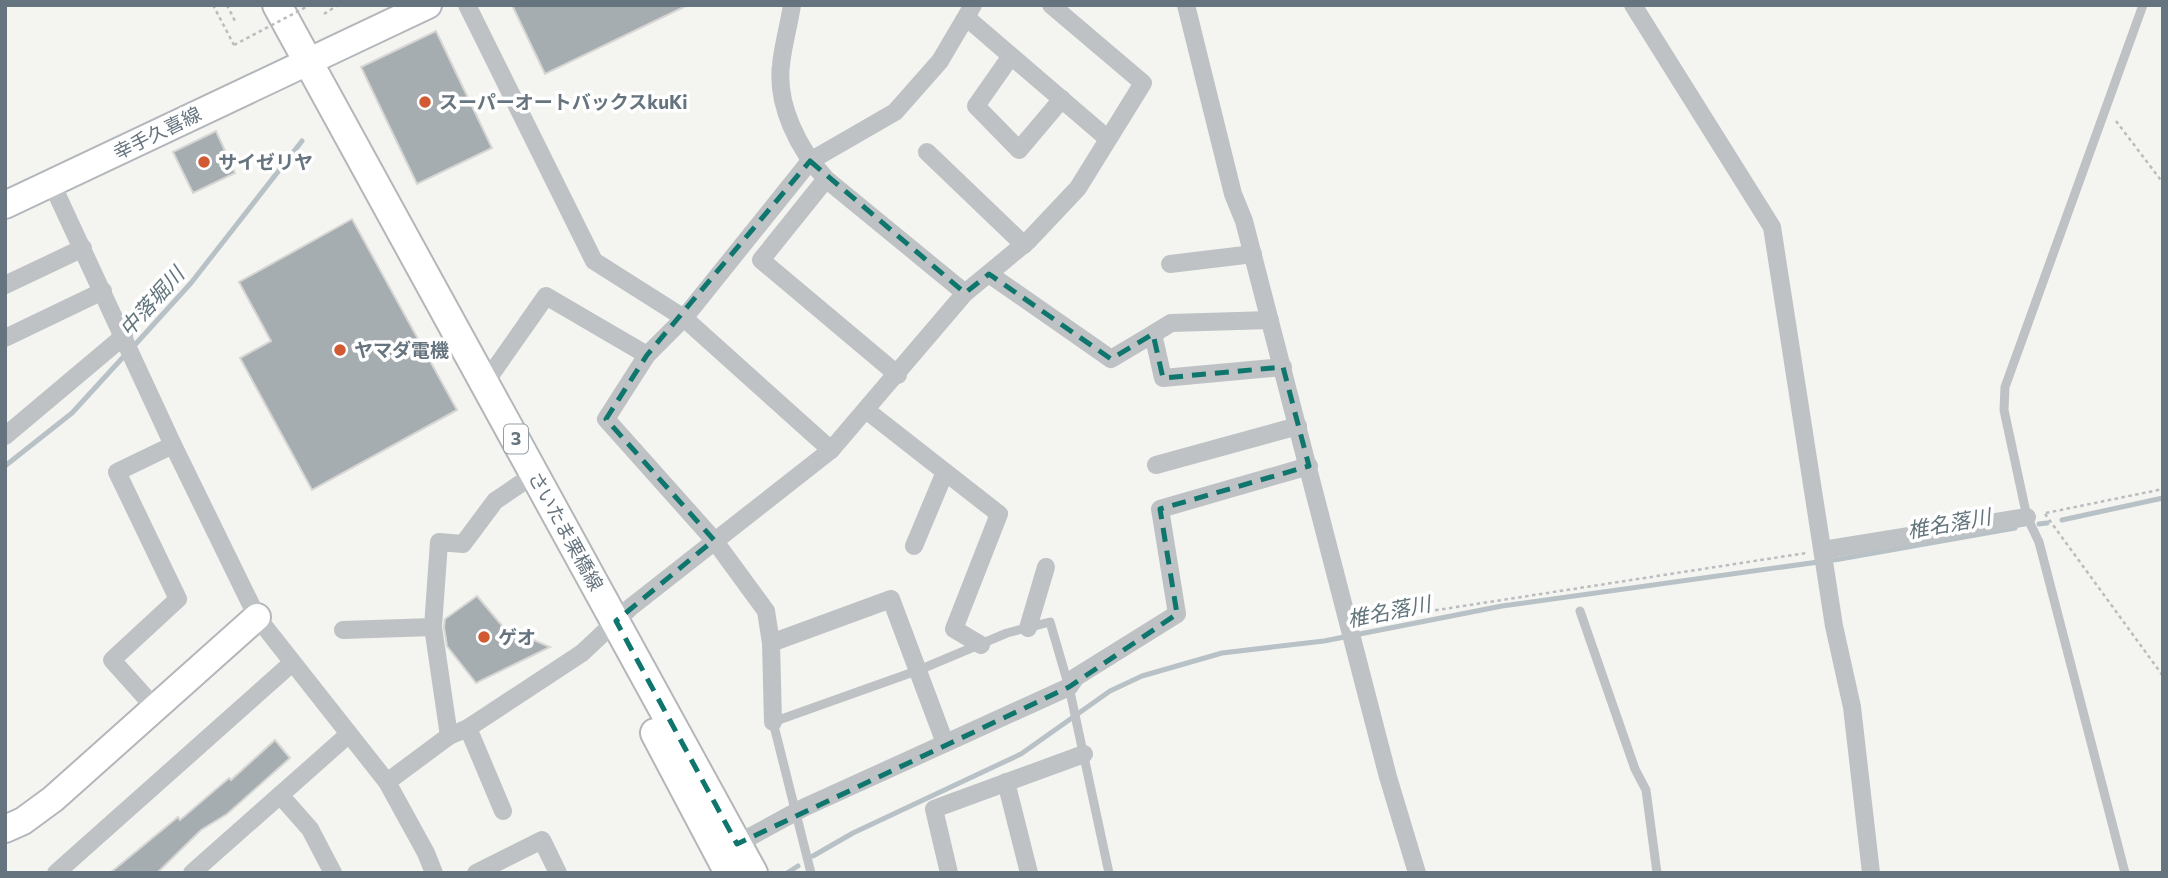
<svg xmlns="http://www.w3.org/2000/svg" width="2168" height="878" font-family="Commissioner,'Noto Sans JP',sans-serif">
	<rect width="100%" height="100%" fill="#f4f4f1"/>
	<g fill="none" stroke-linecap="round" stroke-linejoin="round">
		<g stroke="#b8c2c6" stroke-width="5">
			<path d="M133 347 191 283 302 141"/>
			<path d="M5 466 72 413 126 354"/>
			<path d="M2062 520 2163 498"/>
			<path d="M2039 524 2047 523"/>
			<path d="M813 856 853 833 1021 754 1110 691 1142 676 1222 653 1324 641 1502 606 1840 559 2015 528"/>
			<path d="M787 873 798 866"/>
		</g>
	</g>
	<g fill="#a6adb1" stroke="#d6d6d4" stroke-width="2">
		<path d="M512 5H688L545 74Z"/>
		<path d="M436 31 492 148 417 184 361 67Z"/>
		<path d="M216 131 235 173 193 193 173 152Z"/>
		<path d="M352 219 457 410 312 490 240 358 271 341 239 282Z"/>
		<path d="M477 596 503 627 550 647 476 683 447 646 444 627 445 619Z"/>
		<path d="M275 740 290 758 227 814 201 830 157 873H110L178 817 180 820 229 778 231 780Z"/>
	</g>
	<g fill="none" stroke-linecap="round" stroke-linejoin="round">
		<defs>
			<g id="secondary">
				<path d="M5 205 428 5"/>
				<path d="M5 829 23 821 53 799 257 617"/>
			</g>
			<g id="primary">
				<path d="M277 5 753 873"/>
				<path d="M655 733 729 873"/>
			</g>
		</defs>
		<use href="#secondary" stroke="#b3b7bb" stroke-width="30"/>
		<use href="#primary" stroke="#b4b7ba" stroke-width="32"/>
		<g stroke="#babcbe" stroke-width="2.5" stroke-dasharray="3.5 3.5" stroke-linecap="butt">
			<path d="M213 5 234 45"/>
			<path d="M227 5 235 21"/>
			<path d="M324 14 338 5"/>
			<path d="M2116 121 2163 183"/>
			<path d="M2046 513 2163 489"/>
			<path d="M2045 514 2163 676"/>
			<path d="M1366 621 1806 553"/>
		</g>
		<g stroke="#bec2c5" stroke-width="9">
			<path d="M1580 611 1635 769 1646 790 1657 873"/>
			<path d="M811 873 773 722 919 670 1007 633 1050 622 1069 687 1109 873"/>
			<path d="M2125 873 2039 542 2027 517 2004 410 2005 387 2143 5"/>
		</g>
		<g stroke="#bec2c5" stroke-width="18">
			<path d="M467 5 594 261 684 318 831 450"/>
			<path d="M792 5C789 25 783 45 781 65 776 105 799 150 826 179L965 293"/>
			<path d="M1186 5 1233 194 1244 221 1388 777 1417 873"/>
			<path d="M1633 5 1772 227 1834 626 1852 707 1871 873"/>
			<path d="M967 18 1108 139"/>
			<path d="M1011 56 976 106 1019 150 1062 99"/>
			<path d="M927 152 1024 245"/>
			<path d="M826 179 761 260 898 375"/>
			<path d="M52 184 173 445 257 617 387 782 426 853 434 873"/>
			<path d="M1170 264 1253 254"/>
			<path d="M989 274 1111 359 1153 334 1163 378 1283 367"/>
			<path d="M5 285 83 248"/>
			<path d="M1153 334 1171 323 1270 320"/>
			<path d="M5 338 103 291"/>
			<path d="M485 383 546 296 647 355"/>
			<path d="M866 410 999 514 954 629 981 645"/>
			<path d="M5 436 124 336"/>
			<path d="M1156 465 1298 426"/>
			<path d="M914 546 945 472"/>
			<path d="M1823 550 2027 517"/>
			<path d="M1028 628 1046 567"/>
			<path d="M343 630 433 627"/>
			<path d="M771 643 766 611 714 540 606 419 647 355 684 318 810 161 895 112 940 61 973 5"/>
			<path d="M155 708 112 660 178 599 117 472 173 445"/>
			<path d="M773 722 771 643 891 599 945 743"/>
			<path d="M468 728 503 811"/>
			<path d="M449 736 433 627 439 542 463 544 495 501 520 484"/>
			<path d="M387 782 449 736 468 728 582 653 631 607 831 450 965 293 1028 241 1078 188 1143 83 1051 5"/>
			<path d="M1006 782 1029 873"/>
			<path d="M280 795 310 829 333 873"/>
			<path d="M737 844 803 808 1069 687 1076 677 1177 614 1160 509 1309 466"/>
			<path d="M56 873 292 663"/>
			<path d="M192 873 349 734"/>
			<path d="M476 873 542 840 558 873"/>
			<path d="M949 873 934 809 1084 754"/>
		</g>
		<use href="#secondary" stroke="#fff" stroke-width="26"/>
		<use href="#primary" stroke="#fff" stroke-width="28"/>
		<path stroke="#babcbe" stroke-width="2.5" stroke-dasharray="3.5 3.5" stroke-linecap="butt" d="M234 45 310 5"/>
	</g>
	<path fill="none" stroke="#0f766e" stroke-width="5" stroke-dasharray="14 9" stroke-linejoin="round" d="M810 161 965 293 989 274 1111 359 1153 334 1163 378 1283 367 1309 466 1160 509 1177 614 1069 687 737 844 616 621 714 540 606 419 647 355Z"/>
	<g fill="#d25a33" stroke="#fff" stroke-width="2.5">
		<circle cx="425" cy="102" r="7"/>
		<circle cx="204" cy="162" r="7"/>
		<circle cx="340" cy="350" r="7"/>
		<circle cx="484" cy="637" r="7"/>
	</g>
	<g text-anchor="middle" stroke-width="7" stroke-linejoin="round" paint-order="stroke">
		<rect fill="#fff" stroke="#949ea5" stroke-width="2" x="504" y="424.5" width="24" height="29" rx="5"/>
		<g font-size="18" font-weight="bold" fill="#66747f">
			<text x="516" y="445">3</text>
		</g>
		<g font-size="19" font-weight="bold" fill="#66747f" stroke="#fff" text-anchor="start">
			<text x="439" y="109">スーパーオートバックスkuKi</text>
			<text x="218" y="169">サイゼリヤ</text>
			<text x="354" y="357">ヤマダ電機</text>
			<text x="498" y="644">ゲオ</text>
		</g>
		<g font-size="19" fill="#66747f" stroke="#fff">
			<text transform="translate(157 133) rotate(-26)" y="7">幸手久喜線</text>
			<text transform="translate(566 531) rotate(61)" y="7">さいたま栗橋線</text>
		</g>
		<g font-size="21" font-style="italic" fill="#62757c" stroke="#fff">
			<text transform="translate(152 302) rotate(-48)" y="7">中落堀川</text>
			<text transform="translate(1949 524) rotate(-10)" y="7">椎名落川</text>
			<text transform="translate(1389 612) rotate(-11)" y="7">椎名落川</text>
		</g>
	</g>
	<rect width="2168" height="878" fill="none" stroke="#66747f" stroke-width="14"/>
</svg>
